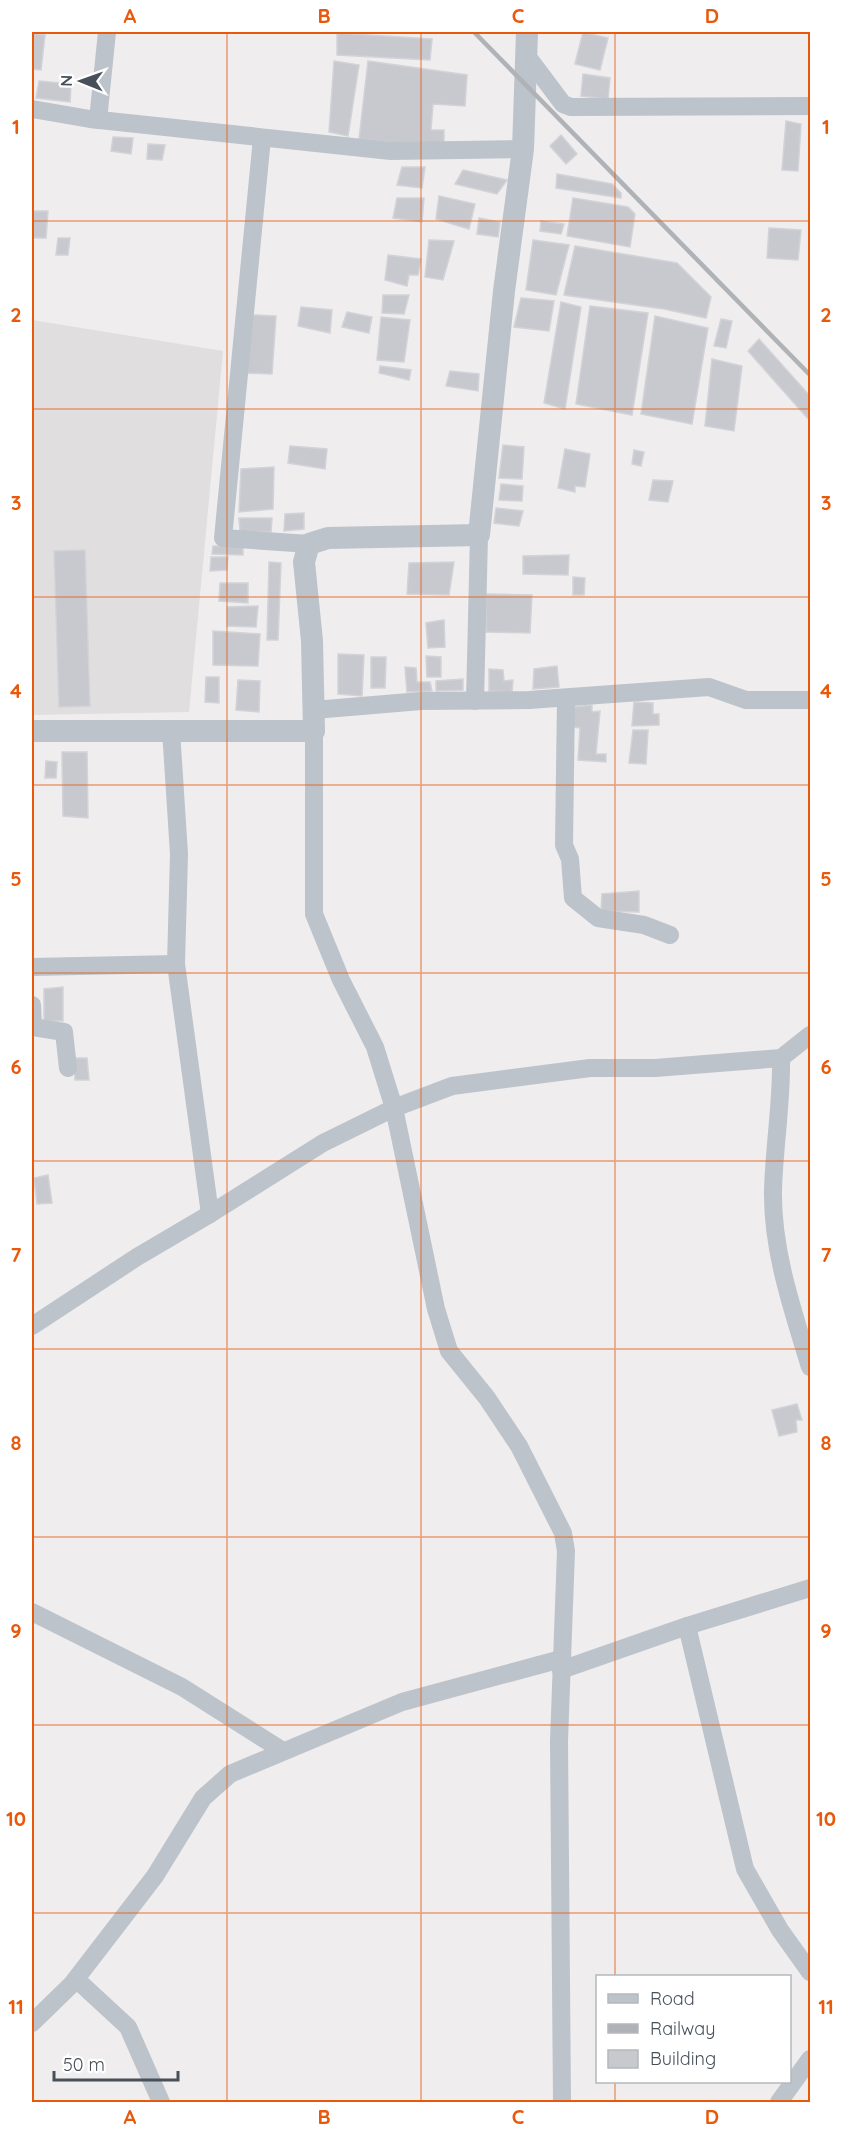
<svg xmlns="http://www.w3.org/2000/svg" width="842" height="2134" font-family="Quicksand,sans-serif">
	<rect width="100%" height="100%" fill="#efeded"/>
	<path fill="#e0dede" d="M32 320 223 351 189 712 32 715Z"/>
	<g fill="#c7c9cf" stroke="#d1d3d8" stroke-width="1.5">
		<path d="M583 32 608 38 600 70 575 64Z"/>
		<path d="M32 33 45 35 41 70 32 69Z"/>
		<path d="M337 33 432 39 430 60 337 55Z"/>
		<path d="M334 61 359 65 348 136 329 132Z"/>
		<path d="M368 61 467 75 465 106 433 104 431 130H444V148L359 139Z"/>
		<path d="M583 74 610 78 608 99 581 96Z"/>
		<path d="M39 81 71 84 70 102 36 98Z"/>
		<path d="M786 121 801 124 798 171 782 170Z"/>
		<path d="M561 135 577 154 566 164 550 146Z"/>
		<path d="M113 137 133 138 131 154 111 151Z"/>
		<path d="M148 144 165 145 162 160 147 159Z"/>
		<path d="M402 167H425L422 188 397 185Z"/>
		<path d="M463 170 507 180 497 194 455 184Z"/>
		<path d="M557 174 612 184 621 193V198L556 188Z"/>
		<path d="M439 196 475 204 469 229 436 219Z"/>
		<path d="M397 198H424L422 222 393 218Z"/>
		<path d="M573 198 628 207 635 214 630 247 567 236Z"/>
		<path d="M32 211H48L46 238H32Z"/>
		<path d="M479 218 500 222 498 237 477 234Z"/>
		<path d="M541 221 564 224 561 234 540 231Z"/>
		<path d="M769 228 801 230 798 260 767 258Z"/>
		<path d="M58 238H70L68 255H56Z"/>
		<path d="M429 240 454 241 443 280 425 277Z"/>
		<path d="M533 240 569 245 556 295 526 290Z"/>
		<path d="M575 246 677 263 711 297 706 318 664 309 564 295Z"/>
		<path d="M388 255 421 259 418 275H409L407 286 385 280Z"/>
		<path d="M383 295H409L404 314 382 313Z"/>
		<path d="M521 298 554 301 549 331 514 327Z"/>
		<path d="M561 302 581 307 565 409 544 403Z"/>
		<path d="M590 306 648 313 632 415 576 404Z"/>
		<path d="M301 307 332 310 330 333 298 326Z"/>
		<path d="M347 312 372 317 369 333 342 327Z"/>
		<path d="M252 315 276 316 272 374 245 373Z"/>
		<path d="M655 316 708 328 692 424 641 414Z"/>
		<path d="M381 317 410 320 404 362 377 360Z"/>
		<path d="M721 319 732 321 726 348 714 346Z"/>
		<path d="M759 339 810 396V421L748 351Z"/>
		<path d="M712 359 742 366 734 431 705 426Z"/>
		<path d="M380 366 411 370 409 380 379 373Z"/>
		<path d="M450 371 479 374 478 391 446 386Z"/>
		<path d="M503 445 524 447 522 479 499 478Z"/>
		<path d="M290 446 327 449 325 469 288 463Z"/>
		<path d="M565 449 590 454 585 487 575 486V492L558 488Z"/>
		<path d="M634 450 644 452 641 466 632 464Z"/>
		<path d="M274 467 273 509 239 512 241 469Z"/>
		<path d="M653 480 673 481 668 502 649 500Z"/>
		<path d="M501 484 523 486 522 501 499 500Z"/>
		<path d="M496 508 523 511 519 526 494 523Z"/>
		<path d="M304 513V529L284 531 285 514Z"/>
		<path d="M239 518H272L271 532H240Z"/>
		<path d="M213 546H243V555L212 554Z"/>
		<path d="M85 550 90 706 59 707 54 551Z"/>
		<path d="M569 555 568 575 523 574V556Z"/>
		<path d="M211 557H228L227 570 210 571Z"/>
		<path d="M269 562 281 563 278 640H267Z"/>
		<path d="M454 562 449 595 407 594 409 563Z"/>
		<path d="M573 577 585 578 584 595H573Z"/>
		<path d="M220 583H248V603L219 601Z"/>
		<path d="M486 594 532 595 530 633 486 632Z"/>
		<path d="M258 606 256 627 227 626V607Z"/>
		<path d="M444 620 445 647 428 648 426 623Z"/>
		<path d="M213 631 260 634 258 666 213 665Z"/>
		<path d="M338 654 364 655 362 696 338 694Z"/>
		<path d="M426 656 441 657V677H427Z"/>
		<path d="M371 657H386L385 688H371Z"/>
		<path d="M557 666 559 687 533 689 534 669Z"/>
		<path d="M405 667 416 668 417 682H430L432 691 407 692Z"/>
		<path d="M489 669 503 670 504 681 513 680 512 692 489 691Z"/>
		<path d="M206 677H219V703L205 702Z"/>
		<path d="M463 679V690L436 691V681Z"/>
		<path d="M238 680 260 681 259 712 236 710Z"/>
		<path d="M634 702 653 703V714H659V725L632 726Z"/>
		<path d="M592 705V712L600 711 596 754H606V762L578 760 580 728 573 727V707Z"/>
		<path d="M633 730H648L646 764 629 763Z"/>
		<path d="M62 752H87L88 818 63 816Z"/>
		<path d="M46 761 57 762 56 778H45Z"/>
		<path d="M639 891V912L601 911 602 894Z"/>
		<path d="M63 987V1021H44V989Z"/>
		<path d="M74 1058H87L89 1080H75Z"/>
		<path d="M48 1175 52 1203 37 1204 34 1178Z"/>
		<path d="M797 1404 802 1420H796L797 1432 779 1436 772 1410Z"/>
	</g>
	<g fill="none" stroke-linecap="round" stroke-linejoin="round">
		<g stroke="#bcc3cb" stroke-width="18">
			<path d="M527 56 563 104 571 107 810 106"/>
			<path d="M32 109 90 119 391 151 523 149"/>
			<path d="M98 120 107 32"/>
			<path d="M262 138 223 538 309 544"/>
			<path d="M566 698 564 845 570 859 573 898 598 918 644 925 670 935"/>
			<path d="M475 701 479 535"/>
			<path d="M314 710 421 701 529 700 709 687 746 700H810"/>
			<path d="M171 730 179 854 176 964 210 1214"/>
			<path d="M314 731V914L341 980 375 1047 394 1108 436 1309 449 1351 487 1398 519 1446 563 1533 566 1551 559 1741 562 2102"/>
			<path d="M32 967 176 964"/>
			<path d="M32 1005 33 1027 64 1032 68 1068"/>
			<path d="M781 1058C782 1102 774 1147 773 1191 772 1251 793 1311 810 1367"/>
			<path d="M32 1326 137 1257 210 1214 323 1143 394 1108 452 1086 590 1068H655L781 1058 810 1035"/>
			<path d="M32 1612 182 1687 283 1751"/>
			<path d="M687 1626 745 1869 780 1930 810 1972"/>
			<path d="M561 1670 687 1626 810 1588"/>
			<path d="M76 1979 128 2027 161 2102"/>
			<path d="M32 2023 72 1984 155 1876 203 1798 230 1774 402 1702 561 1659"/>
			<path d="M779 2102 810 2059"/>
		</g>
		<path stroke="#bcc3cb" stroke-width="22" d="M32 731H314L312 641 304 562 309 544 328 538 479 535 504 291 523 149 527 32"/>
		<path stroke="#afb2b6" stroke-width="4.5" d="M474 32 810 375"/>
	</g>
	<path fill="none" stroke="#e8590c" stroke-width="1.5" stroke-opacity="0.55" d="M227 32V2102M421 32V2102M615 32V1976M32 221H810M32 409H810M32 597H810M32 785H810M32 973H810M32 1161H810M32 1349H810M32 1537H810M32 1725H810M32 1913H810M615 2082V2102"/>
	<rect width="842" height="2134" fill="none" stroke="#ffffff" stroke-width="66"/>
	<rect x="596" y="1975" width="195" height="108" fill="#ffffff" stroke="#b5b9bc" stroke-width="1.5"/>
	<rect x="608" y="1994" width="30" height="9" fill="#bcc3cb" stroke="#b5b9bc" stroke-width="1.5"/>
	<text x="650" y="2005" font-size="18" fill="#474f58">Road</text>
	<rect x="608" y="2024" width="30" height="9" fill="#afb2b6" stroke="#b5b9bc" stroke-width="1.5"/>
	<text x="650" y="2035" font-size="18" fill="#474f58">Railway</text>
	<rect x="608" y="2050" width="30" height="18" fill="#c7c9cf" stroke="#b5b9bc" stroke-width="1.5"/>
	<text x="650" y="2065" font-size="18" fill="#474f58">Building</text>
	<g transform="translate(81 81) rotate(271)" stroke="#ffffff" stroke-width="4.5" paint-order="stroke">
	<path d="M0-4.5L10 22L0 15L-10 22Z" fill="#474f58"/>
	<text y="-9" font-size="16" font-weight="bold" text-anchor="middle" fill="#474f58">N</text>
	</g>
	<path d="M54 2071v9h124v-9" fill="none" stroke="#474f58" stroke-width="3"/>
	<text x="63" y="2071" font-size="18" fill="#474f58" stroke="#ffffff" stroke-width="4.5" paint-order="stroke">50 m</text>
	<rect x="33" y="33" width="776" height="2068" fill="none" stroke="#e8590c" stroke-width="2"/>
	<g font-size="20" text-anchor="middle" font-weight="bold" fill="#e8590c">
		<text x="130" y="23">A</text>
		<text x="324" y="23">B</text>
		<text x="518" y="23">C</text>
		<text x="712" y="23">D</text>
		<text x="16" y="134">1</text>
		<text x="826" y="134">1</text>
		<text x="16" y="322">2</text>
		<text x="826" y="322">2</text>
		<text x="16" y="510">3</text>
		<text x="826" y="510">3</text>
		<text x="16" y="698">4</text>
		<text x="826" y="698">4</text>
		<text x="16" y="886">5</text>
		<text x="826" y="886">5</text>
		<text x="16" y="1074">6</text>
		<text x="826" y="1074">6</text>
		<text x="16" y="1262">7</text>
		<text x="826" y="1262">7</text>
		<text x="16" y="1450">8</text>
		<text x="826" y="1450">8</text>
		<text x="16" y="1638">9</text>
		<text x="826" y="1638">9</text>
		<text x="16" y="1826">10</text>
		<text x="826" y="1826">10</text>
		<text x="16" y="2014">11</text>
		<text x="826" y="2014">11</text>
		<text x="130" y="2124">A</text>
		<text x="324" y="2124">B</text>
		<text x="518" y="2124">C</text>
		<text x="712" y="2124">D</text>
	</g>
</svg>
